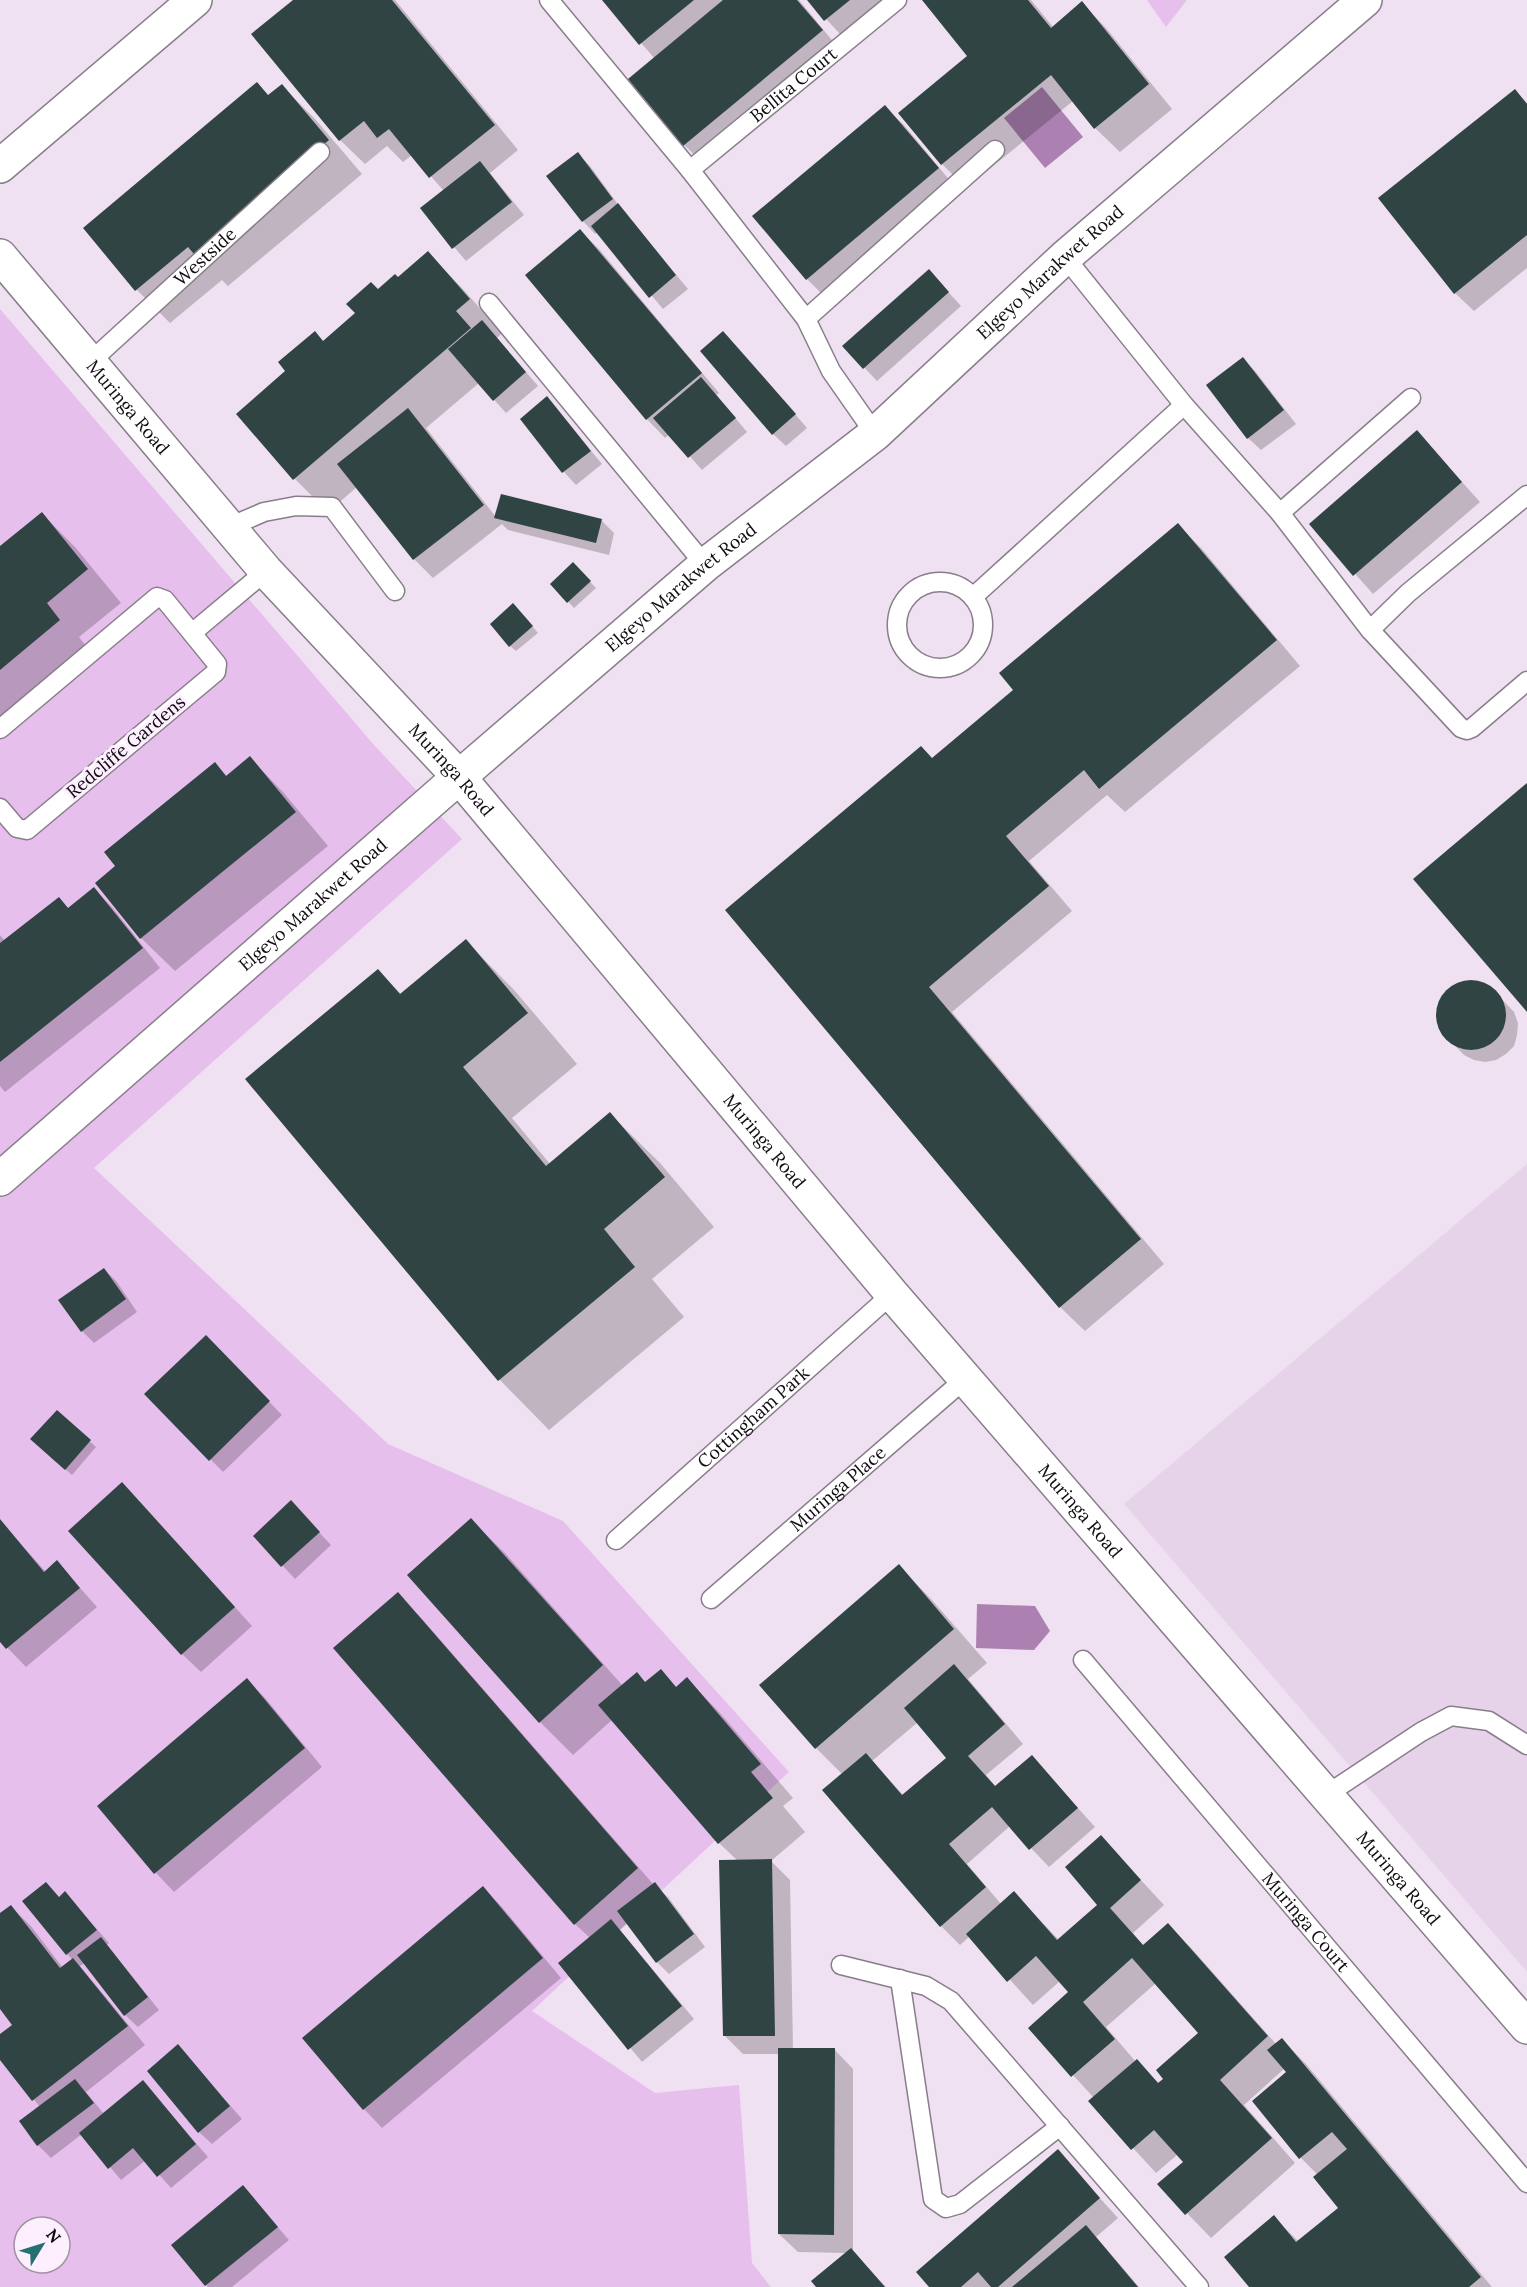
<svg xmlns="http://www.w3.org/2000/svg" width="1527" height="2287" font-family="Lora,serif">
	<rect width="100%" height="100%" fill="#efe1f1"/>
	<path fill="#e6d3e9" d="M1527 1164V1972L1124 1504Z"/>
	<g fill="#e7bfed" fill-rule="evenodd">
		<path d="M1147 0H1187L1166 27Z"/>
		<path d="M0 309 374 745 462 839 94 1168 388 1444 563 1521 789 1772 532 2011 655 2093 739 2085 752 2263 771 2287H0ZM24 2227H60V2263H24Z"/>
	</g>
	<g fill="#ac81b2">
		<path d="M1042 87 1083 137 1045 168 1004 118Z"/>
		<path d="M977 1604 1035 1606 1050 1631 1034 1650 976 1648Z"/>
	</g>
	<g fill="#0003" fill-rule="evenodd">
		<path d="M295 0H395L518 150 490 173 524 215 466 261 422 209 444 191 412 155 403 162 387 146 365 164 340 140Z"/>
		<path d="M604 0H799L840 50 703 163 684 145 655 59Z"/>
		<path d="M809 0H904L849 44Z"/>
		<path d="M924 0H1031L1053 27 1082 3 1106 28 1172 109 1120 152 1095 128 1073 101 966 188 942 164 969 56Z"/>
		<path d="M282 86 315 119 362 174 228 286 222 280 170 323 137 290 85 228Z"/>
		<path d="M1515 91 1527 103V268L1474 311 1455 293Z"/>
		<path d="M885 107 904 125 956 188 826 298 807 279Z"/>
		<path d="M578 154 590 166 622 210 688 289 663 309 598 232 595 234 583 221Z"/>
		<path d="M580 231 599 249 719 393 716 395 747 432 702 470 670 434 665 438 647 419Z"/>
		<path d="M428 253 461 287 502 333 497 338 538 386 506 413 479 383 426 428 496 517 601 520 614 533 609 555 508 530 502 524 433 578 414 559 357 487 328 512 295 479 238 414 357 313 378 291 398 279Z"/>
		<path d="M941 284 961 306 877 381 844 346Z"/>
		<path d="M736 346 807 428 786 446 773 434Z"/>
		<path d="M1243 359 1255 371 1296 424 1261 450 1248 438Z"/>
		<path d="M547 398 602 464 576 485 564 472 522 419Z"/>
		<path d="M1417 432 1480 502 1373 594 1311 524Z"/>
		<path d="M42 514 75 547 121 603 79 637 92 654 0 720V548Z"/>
		<path d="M1178 525 1202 549 1300 666 1125 812 1107 795 1029 861 1072 911 952 1012 1164 1264 1085 1331 1060 1307 727 910 932 759 1016 690Z"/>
		<path d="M573 564 596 588 574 608 552 584Z"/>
		<path d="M519 611 538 633 516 651 510 646Z"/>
		<path d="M250 758 283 792 328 846 175 971 141 938 97 883 117 867 215 764 228 777Z"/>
		<path d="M94 889 112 907 160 968 5 1092 0 1086V935L5 941 59 899 69 909Z"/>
		<path d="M466 941 515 991 577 1064 512 1118 550 1164 610 1114 660 1163 714 1227 652 1279 684 1317 549 1430 500 1380 247 1080 378 971 402 995Z"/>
		<path d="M1462 982 1484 984 1493 990 1514 1012 1518 1023 1517 1035 1514 1046 1506 1054 1496 1060 1485 1062 1474 1060 1464 1055 1443 1033 1438 1022 1440 1002 1453 986Z"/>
		<path d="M104 1269 117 1282 137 1312 94 1343 82 1331Z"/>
		<path d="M206 1337 282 1415 223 1472 146 1394Z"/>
		<path d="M57 1412 96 1447 72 1475 38 1445Z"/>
		<path d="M140 1502 252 1626 201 1672 182 1654Z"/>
		<path d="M303 1515 331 1545 295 1579 255 1536Z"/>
		<path d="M471 1520 505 1553 623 1686 646 1683 660 1671 677 1688 687 1679 720 1713 793 1798 783 1806 805 1832 771 1861 790 1880 793 2050H835L853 2069V2252L886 2287H818L847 2253 798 2252 779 2234 780 2054H743L724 2035 738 1861 719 1843 613 1719 573 1755 540 1722Z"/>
		<path d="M0 1521 46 1572 57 1562 97 1607 26 1667 0 1640Z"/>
		<path d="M899 1566 932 1600 987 1663 968 1679 1023 1744 986 1775 996 1787 1032 1757 1095 1827 1049 1867 1010 1826 967 1864 1001 1904 1014 1893 1059 1940 1100 1905 1101 1837 1164 1905 1133 1933 1144 1946 1168 1925 1192 1949 1276 2044 1282 2040 1306 2064 1492 2287H1251L1274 2217 1299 2242 1340 2208 1318 2175 1301 2158 1288 2072 1285 2068 1244 2105 1295 2163 1211 2238 1159 2184 1185 2162 1178 2154 1156 2173 1090 2101 1094 2098 1030 2028 1070 1992 1060 1981 1033 2005 970 1936 960 1945 941 1926 824 1790 842 1774 816 1748ZM918 1722 948 1758 904 1796 872 1761ZM1156 1983 1200 2033 1160 2084 1136 2062 1106 2027Z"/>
		<path d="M398 1594 422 1619 654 1885 668 1897 705 1947 669 1974 657 1962 628 1923 620 1930 694 2019 642 2062 560 1963 590 1938 575 1924Z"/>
		<path d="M247 1680 266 1699 322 1767 174 1892 156 1873 99 1807Z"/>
		<path d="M483 1888 502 1907 561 1978 382 2128 364 2109Z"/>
		<path d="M65 1893 109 1943 107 1945 159 2010 138 2027 125 2015 85 1963 80 1966 145 2045 86 2092 104 2114 143 2082 208 2157 171 2188 146 2160 121 2180 82 2134 51 2158 38 2145 40 2107 0 2058V2036L14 2025 0 2007V1915L11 1907 30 1925 63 1968 73 1960 67 1954 60 1898Z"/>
		<path d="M178 2046 242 2119 212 2144 199 2132Z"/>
		<path d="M1057 2151 1118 2218 1096 2237 1139 2287H931Z"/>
		<path d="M243 2187 289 2240 232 2287H208L173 2245Z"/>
	</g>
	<g fill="#304444">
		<path d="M293 0H392L495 125 429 178 389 129 377 138 364 121 339 141 251 34Z"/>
		<path d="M602 0H694L639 45Z"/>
		<path d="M723 0H797L823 30 683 146 628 79Z"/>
		<path d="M807 0H850L824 21Z"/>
		<path d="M922 0H1028L1051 28 1082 1 1149 84 1094 129 1051 75 941 165 898 113 967 56Z"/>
		<path d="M257 82 268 95 282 84 329 140 194 254 188 247 135 291 83 228Z"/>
		<path d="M1515 89 1527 104V235L1454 294 1378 198Z"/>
		<path d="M885 105 939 168 806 280 752 216Z"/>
		<path d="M578 152 613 199 582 222 546 176Z"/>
		<path d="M480 161 512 202 452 249 420 208Z"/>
		<path d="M618 203 676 275 649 298 591 226Z"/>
		<path d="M580 229 702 373 646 420 525 275Z"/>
		<path d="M428 251 470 299 456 311 471 328 293 480 236 414 285 371 278 362 315 331 323 341 355 313 346 304 371 282 378 289 395 274 398 277Z"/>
		<path d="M929 269 949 292 863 369 842 346Z"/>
		<path d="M482 320 526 372 493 401 448 349Z"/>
		<path d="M723 331 796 414 772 435 700 351Z"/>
		<path d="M1243 357 1284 410 1247 439 1206 385Z"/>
		<path d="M701 377 736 418 688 458 653 418Z"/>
		<path d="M547 396 591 451 562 473 520 419Z"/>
		<path d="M408 408 484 505 413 560 337 464Z"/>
		<path d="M1417 430 1462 482 1353 576 1309 524Z"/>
		<path d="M501 494 602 519 596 543 494 518Z"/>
		<path d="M42 512 88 569 47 603 60 620 0 670V546Z"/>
		<path d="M1178 523 1277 640 1099 789 1084 770 1006 836 1049 886 929 987 1141 1239 1059 1308 725 910 921 746 932 758 1013 690 999 673Z"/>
		<path d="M573 562 591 581 567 603 550 584Z"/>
		<path d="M513 603 533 626 509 647 490 624Z"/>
		<path d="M250 756 296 812 140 939 95 883 115 866 104 852 215 762 226 776Z"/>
		<path d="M1527 783V1012L1413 879Z"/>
		<path d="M94 887 143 948 0 1062V943L59 897 68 908Z"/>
		<path d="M466 939 528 1013 463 1067 546 1166 610 1112 665 1177 604 1229 635 1267 498 1381 245 1079 378 969 400 994Z"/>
		<circle cx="1471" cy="1015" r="35"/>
		<path d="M104 1268 126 1299 81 1332 58 1300Z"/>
		<path d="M206 1335 270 1401 209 1461 144 1394Z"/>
		<path d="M57 1410 91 1440 65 1470 30 1439Z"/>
		<path d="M122 1482 235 1607 181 1655 68 1531Z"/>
		<path d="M291 1500 320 1532 281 1567 253 1536Z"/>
		<path d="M471 1518 603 1665 539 1723 407 1575Z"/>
		<path d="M0 1519 44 1572 57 1560 80 1588 6 1649 0 1642Z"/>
		<path d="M899 1564 954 1629 815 1749 759 1685Z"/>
		<path d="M398 1592 638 1868 574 1925 333 1648Z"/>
		<path d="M954 1664 1005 1724 968 1756 995 1786 1032 1755 1078 1808 1029 1850 992 1807 949 1844 986 1887 940 1927 822 1790 866 1753 902 1795 946 1758 904 1708Z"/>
		<path d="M661 1669 676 1687 687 1677 761 1764 751 1772 773 1798 718 1844 598 1705 637 1672 645 1682Z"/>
		<path d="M247 1678 305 1748 154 1874 97 1806Z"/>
		<path d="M1101 1835 1141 1880 1110 1908 1143 1945 1168 1923 1268 2036 1220 2080 1272 2138 1185 2215 1157 2184 1183 2162 1154 2130 1131 2150 1088 2101 1137 2059 1158 2083 1163 2079 1156 2070 1198 2033 1132 1958 1083 2002 1115 2039 1071 2077 1028 2028 1068 1992 1036 1956 1007 1982 966 1934 1014 1891 1057 1940 1097 1905 1065 1867Z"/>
		<path d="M772 1859 775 2036H723L719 1860Z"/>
		<path d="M46 1882 59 1897 65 1891 97 1930 66 1955 22 1901Z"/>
		<path d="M655 1882 694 1934 656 1963 617 1911Z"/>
		<path d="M483 1886 543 1958 363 2110 302 2038Z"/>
		<path d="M11 1905 60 1968 73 1958 128 2026 32 2101 0 2060V2034L12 2025 0 2009V1913Z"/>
		<path d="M611 1919 682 2006 628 2050 558 1963Z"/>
		<path d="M101 1937 148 1997 124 2016 77 1955Z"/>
		<path d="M1282 2038 1481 2277 1469 2287H1249L1224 2257 1274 2215 1296 2242 1338 2208 1313 2177 1347 2149 1332 2132 1299 2159 1252 2101 1286 2072 1267 2050Z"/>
		<path d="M178 2044 230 2106 198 2133 147 2071Z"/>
		<path d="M778 2048H835L834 2235 778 2234Z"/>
		<path d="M75 2079 94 2103 37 2146 19 2121Z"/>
		<path d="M143 2080 196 2144 157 2177 133 2148 108 2169 79 2133Z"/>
		<path d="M1058 2149 1100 2198 998 2287H991L978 2272 961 2287H929L916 2272Z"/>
		<path d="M243 2185 278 2227 205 2286 171 2245Z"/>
		<path d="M1086 2225 1138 2287H1012Z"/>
		<path d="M851 2248 885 2287H816L811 2281Z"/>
	</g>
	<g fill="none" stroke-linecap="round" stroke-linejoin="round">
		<defs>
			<g id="lane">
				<path d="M549 0 690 170 806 319 831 371 875 434"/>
				<path id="s1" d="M690 170 897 0"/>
				<path d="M1065 257 1184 405 1280 513 1370 630 1461 728 1467 730 1472 728 1527 681"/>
				<path d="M489 303 705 565"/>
				<path d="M806 319 995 150"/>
				<path id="s2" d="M90 362 320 152"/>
				<path d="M1280 513 1411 398"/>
				<path d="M229 527 264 512 296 506 332 507 395 591"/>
				<circle cx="940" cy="625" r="43"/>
				<path d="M973 597 1184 405"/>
				<path d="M1370 630 1408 593 1527 495"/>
				<path d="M192 633 266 571"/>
				<path d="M0 729 157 597 165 600 217 664 216 672 27 830 17 828 0 808"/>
				<path id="s3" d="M616 1540 892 1294"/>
				<path id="s4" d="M711 1599 965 1379"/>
				<path id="s5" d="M1083 1660 1527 2183"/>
				<path d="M1326 1795 1421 1732 1451 1716 1489 1721 1527 1745"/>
				<path d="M841 1965 926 1986 951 2001 1199 2287"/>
				<path d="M900 1979 933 2199 946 2208 960 2204 1060 2126"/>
			</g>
			<g id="street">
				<path d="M0 166 195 0"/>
				<path id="s6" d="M0 256 266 571 459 777 892 1294 1527 2027"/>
			</g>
			<g id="secondary">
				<path id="s7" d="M0 1179 459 777 705 565 875 434 1065 257 1365 0"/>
			</g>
		</defs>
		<use href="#lane" stroke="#897d8b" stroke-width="21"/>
		<use href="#street" stroke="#897d8b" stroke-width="36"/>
		<use href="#secondary" stroke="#897d8b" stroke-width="36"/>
		<use href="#lane" stroke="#fff" stroke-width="18"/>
		<use href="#street" stroke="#fff" stroke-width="33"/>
		<use href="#secondary" stroke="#fff" stroke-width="33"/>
	</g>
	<g text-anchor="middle" stroke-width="6" stroke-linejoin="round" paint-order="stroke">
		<g font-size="18" fill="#100b10" stroke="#fdeffe">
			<text dy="6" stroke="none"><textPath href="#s1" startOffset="134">Bellita Court</textPath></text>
			<text dy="6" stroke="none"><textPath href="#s2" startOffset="156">Westside</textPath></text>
			<text dy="6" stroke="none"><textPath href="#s7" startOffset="1388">Elgeyo Marakwet Road</textPath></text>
			<text dy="6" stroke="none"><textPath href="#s6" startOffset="198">Muringa Road</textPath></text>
			<text dy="6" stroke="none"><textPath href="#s7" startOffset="902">Elgeyo Marakwet Road</textPath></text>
			<text transform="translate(126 747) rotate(-40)" y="6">Redcliffe Gardens</text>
			<text dy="6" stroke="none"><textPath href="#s6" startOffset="684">Muringa Road</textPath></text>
			<text dy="6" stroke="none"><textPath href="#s7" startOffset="416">Elgeyo Marakwet Road</textPath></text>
			<text dy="6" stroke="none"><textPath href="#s6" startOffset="1170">Muringa Road</textPath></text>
			<text dy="6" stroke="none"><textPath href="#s3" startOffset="184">Cottingham Park</textPath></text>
			<text dy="6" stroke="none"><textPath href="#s4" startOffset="168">Muringa Place</textPath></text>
			<text dy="6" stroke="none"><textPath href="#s6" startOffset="1656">Muringa Road</textPath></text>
			<text dy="6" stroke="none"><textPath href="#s6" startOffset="2142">Muringa Road</textPath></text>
			<text dy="6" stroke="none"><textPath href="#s5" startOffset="344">Muringa Court</textPath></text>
		</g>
	</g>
	<g transform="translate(42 2245) rotate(52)"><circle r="28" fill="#fdeffe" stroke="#9e949f" stroke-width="1.5"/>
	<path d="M0-4.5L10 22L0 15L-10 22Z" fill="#257071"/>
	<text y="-9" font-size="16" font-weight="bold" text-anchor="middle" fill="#100b10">N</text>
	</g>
</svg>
